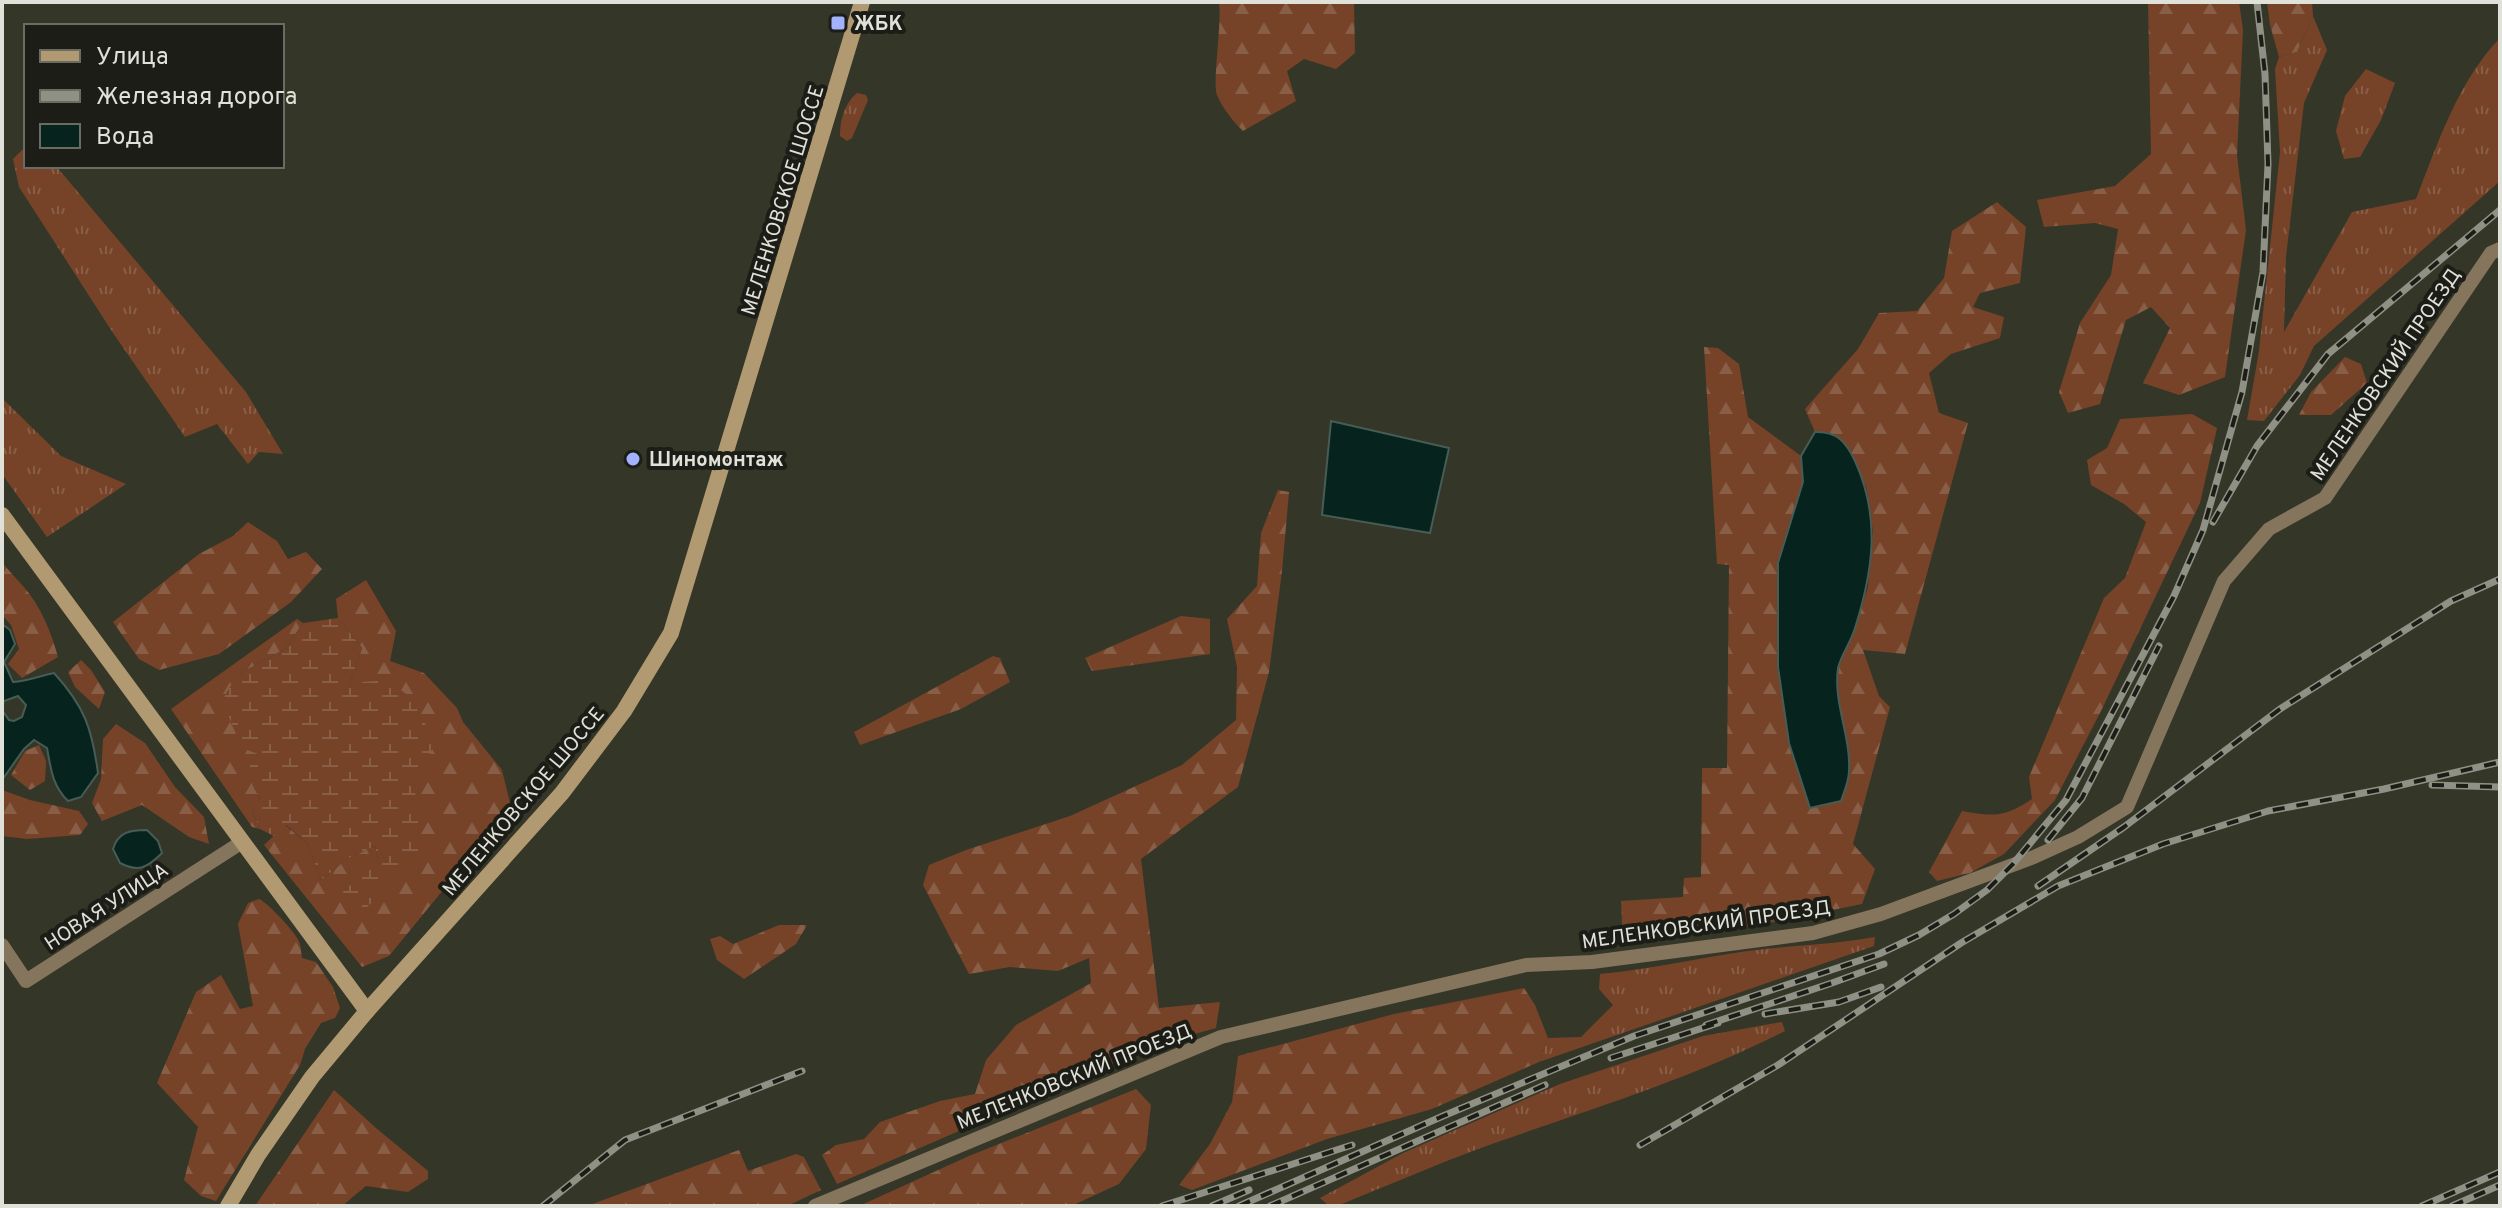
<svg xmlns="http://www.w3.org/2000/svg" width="2502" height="1208" font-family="Overpass,sans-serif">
	<defs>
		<pattern id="grass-tufts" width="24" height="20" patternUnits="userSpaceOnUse" patternTransform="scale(2)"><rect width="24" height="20" fill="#764328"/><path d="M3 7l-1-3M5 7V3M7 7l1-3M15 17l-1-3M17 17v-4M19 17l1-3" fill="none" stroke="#895e47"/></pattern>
		<pattern id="forest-firs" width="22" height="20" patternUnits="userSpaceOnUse" patternTransform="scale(2)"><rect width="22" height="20" fill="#764328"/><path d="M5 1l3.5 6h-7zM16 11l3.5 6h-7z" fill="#895e47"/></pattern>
		<pattern id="wetland-marsh" width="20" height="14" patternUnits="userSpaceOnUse" patternTransform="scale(2)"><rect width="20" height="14" fill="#764328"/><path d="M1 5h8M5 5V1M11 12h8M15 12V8" fill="none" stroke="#895e47"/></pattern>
	</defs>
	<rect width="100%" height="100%" fill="#343628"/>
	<g fill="url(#grass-tufts)">
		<path d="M2313 16 2327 50 2304 103 2286 257 2284 332 2352 212 2416 199C2438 143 2457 83 2500 38V181L2314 346 2300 375 2264 421 2247 420 2259 351 2280 152 2275 69 2279 57 2297 52Z"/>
		<path d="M2366 69 2395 83 2381 120 2360 157 2344 159 2336 131 2345 96Z"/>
		<path d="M857 93 866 95 868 100 852 138 847 141 840 136C840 120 844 104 857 93Z"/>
		<path d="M26 146V166H56L246 392 283 454 259 452 248 464 217 424 185 437 113 333 19 187 13 159Z"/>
		<path d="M2 398 61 456 126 484 47 537 2 474Z"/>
		<path d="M1875 937 1874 946 1539 1062 1548 1038 1581 1037 1613 1005 1599 989 1600 974C1656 969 1709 955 1765 949 1801 945 1838 944 1875 937Z"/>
		<path d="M1782 1022 1785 1031C1687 1081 1581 1112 1478 1149 1430 1167 1384 1187 1337 1206H1329L1320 1198 1403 1153 1560 1084 1703 1036Z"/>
	</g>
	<g fill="url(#forest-firs)">
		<path d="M1219 2H1354L1355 53 1336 69 1304 59 1287 71 1296 101 1243 131C1233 121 1223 109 1217 95 1212 82 1222 25 1219 2Z"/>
		<path d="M2148 2H2239L2243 30 2237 155 2246 230 2225 377 2179 395 2143 383 2170 328 2151 307 2126 320 2100 404 2068 413 2059 392 2080 323 2111 275 2118 229 2095 223 2044 227 2037 200 2115 186 2151 154Z"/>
		<path d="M2267 2H2312L2313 16 2297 52 2279 57 2270 25Z"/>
		<path d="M1997 202 2026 227 2020 283 1980 293 1973 307 2004 317 2000 338 1951 354 1929 373 1939 413 1968 423 1905 654 1863 650 1879 696 1890 707 1853 844 1875 869 1862 904 1754 926 1623 944 1621 901 1683 897 1684 878 1701 877 1702 768H1727L1729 565 1717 564 1704 347 1718 348 1739 364 1748 417 1801 456 1803 482 1778 563 1810 808 1841 801 1845 731 1838 704V666L1853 634 1868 587 1873 531 1866 486 1829 432H1815L1805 409 1858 349 1879 313 1917 311 1944 278 1952 231Z"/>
		<path d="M2345 357 2361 364 2367 383 2331 415H2299L2311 392Z"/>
		<path d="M2192 414 2217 428 2200 503 2102 709 2055 800 2004 854 1970 873 1937 881 1929 872 1962 811C1994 817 2005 817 2032 799L2029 777 2104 598 2125 578 2146 522 2124 504 2091 485 2087 460 2107 448 2120 419Z"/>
		<path d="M1278 490 1289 492 1282 571 1269 672 1238 787 1141 859 1159 1008 1220 1002 1216 1028 1159 1044 837 1184 822 1155 836 1145 864 1139 880 1122 940 1101 975 1094 986 1060 1016 1025 1091 983 1089 958 1058 971 1010 967 969 974 923 885 929 865 966 850 1070 816 1182 765 1236 720 1237 667 1227 619 1257 586 1261 533Z"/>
		<path d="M248 522 277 541 288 559 306 552 322 569 291 602 219 654 159 670 139 659 113 622 199 554 233 536Z"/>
		<path d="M2 562C9 571 16 578 23 586 41 606 51 632 58 657L22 678 8 664 19 649 11 625 2 615Z"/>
		<path d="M366 580 396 631 390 661 424 673 457 708 463 722 502 770 511 807 389 956 362 967 264 845 285 825 308 844 321 880 347 859 375 846 378 860 365 909 416 812 414 780 350 683 362 648 338 618 336 599Z"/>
		<path d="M1181 616 1210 619V654L1092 671 1085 658Z"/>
		<path d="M297 619 303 623 285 649 236 676 258 754 247 772 260 800 252 811 260 829 252 827 171 709Z"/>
		<path d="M993 656 1000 658 1010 682 961 709 860 745 854 732Z"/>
		<path d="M81 660 91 670 105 692 99 709 75 687 68 672Z"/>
		<path d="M116 724 145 743 175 787 204 817 209 844 189 837 142 805 102 821 92 803 101 779 103 739Z"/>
		<path d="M39 745 46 761 45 781 30 790 11 775 25 751Z"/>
		<path d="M2 790 30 800 79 811 88 824 80 835 27 839 2 836Z"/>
		<path d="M259 899C267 902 292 929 297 938 301 943 301 951 302 958L316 962 333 987 340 1008 335 1018 321 1023 305 1049 300 1065 216 1201 201 1196 184 1180 198 1127 157 1083 196 992 221 975 240 1009 253 1006 238 924 248 903Z"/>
		<path d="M779 925H807L796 944 744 979 717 960 710 939 720 936 733 944Z"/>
		<path d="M1524 988 1535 1005 1548 1038 1539 1062 1432 1109 1327 1139 1192 1190 1179 1185 1210 1144 1232 1102 1238 1056 1394 1014Z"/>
		<path d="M1136 1089 1151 1105 1146 1149 1119 1184 1071 1206H859L969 1156Z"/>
		<path d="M334 1090 376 1128 428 1171V1179L408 1192 366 1186 342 1206H255Z"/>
		<path d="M739 1150 748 1171 796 1154 804 1157 821 1190 787 1206H587Z"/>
	</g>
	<path fill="url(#wetland-marsh)" d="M338 618 362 648 350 683 388 680 410 697 436 743 414 780 421 851 365 909 342 893 378 860 375 846 347 859 321 880 308 844 286 825 274 836 260 829 252 811 260 799 246 772 258 754 242 748 222 701 236 676 285 649 303 623Z"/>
	<g fill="#06231d" stroke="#475c55" stroke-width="2">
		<path d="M1331 421 1449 448 1430 533 1322 515Z"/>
		<path d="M1815 432C1837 431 1846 442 1855 461 1881 518 1873 571 1855 628 1851 642 1841 655 1838 668 1833 703 1851 736 1849 771 1849 781 1844 792 1841 801L1810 808 1789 743 1778 667V563L1803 482 1801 456Z"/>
		<path d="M2 624 10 630 15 644 4 662 13 682C28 681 39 676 54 673 85 707 92 729 98 773L81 797 68 801C52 785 51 769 47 748L34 740 24 749 2 780V710L9 720 14 721 22 717 26 705 18 696 4 701 2 707Z"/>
		<path d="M147 830 158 841 162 853C148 867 139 873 120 863L113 849C118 832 130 830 147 830Z"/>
	</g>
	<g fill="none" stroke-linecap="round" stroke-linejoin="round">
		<g stroke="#84755c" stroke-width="14">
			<path d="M2 945 26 981 242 842"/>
			<path d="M815 1206 1221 1037 1526 965 1592 962 1813 933 1881 914 2034 857 2078 837 2127 807 2224 581 2269 529 2325 498 2491 253 2500 249"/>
		</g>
		<g stroke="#b19971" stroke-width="16">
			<path d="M2 515 367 1011"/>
			<path d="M228 1206 258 1155 312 1077 367 1011 562 793 624 711 671 633 862 2"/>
		</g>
		<defs>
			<g id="rail">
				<path d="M2213 522 2257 446 2328 354 2500 210"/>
				<path d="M2432 785 2500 787"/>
				<path d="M2048 840 2082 798 2159 646"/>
				<path d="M2038 886 2124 827 2280 709 2451 601 2500 579"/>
				<path d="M1765 1014 1839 1002 1881 987"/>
				<path d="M1706 1025 1832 983 1884 964"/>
				<path d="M1611 1058 1718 1023"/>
				<path d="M1640 1145 1778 1065 1961 943 2058 886 2163 844 2268 811 2384 789 2500 762"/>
				<path d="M543 1206 625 1140 802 1071"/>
				<path d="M1162 1206 1352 1145"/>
				<path d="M1212 1206 1249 1190"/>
				<path d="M1239 1206 1443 1116 1634 1036 1879 954 1919 935 1954 914 1987 890 2013 864 2066 800 2174 596 2203 530 2242 392 2263 272 2268 164 2265 74 2257 2"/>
				<path d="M1270 1206 1545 1085"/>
				<path d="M2422 1206 2500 1172"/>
				<path d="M2452 1206 2500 1185"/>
			</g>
		</defs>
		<use href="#rail" stroke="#8f9185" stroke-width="7"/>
		<use href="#rail" stroke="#1c1d16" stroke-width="4" stroke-dasharray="12" stroke-linecap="butt"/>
	</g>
	<g fill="#a2b2fd" stroke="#1c1d16" stroke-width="3">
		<rect x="830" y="15" width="16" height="16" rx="4"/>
		<circle cx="633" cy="459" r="8"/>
	</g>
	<g text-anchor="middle" stroke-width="8" stroke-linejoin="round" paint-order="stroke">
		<g font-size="20" font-weight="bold" fill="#e0e2d9" stroke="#1c1d16" text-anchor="start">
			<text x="854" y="30">ЖБК</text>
			<text x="649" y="466">Шиномонтаж</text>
		</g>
		<g font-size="20" fill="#e0e2d9" stroke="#1c1d16">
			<text transform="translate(782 200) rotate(-73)" y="7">МЕЛЕНКОВСКОЕ ШОССЕ</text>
			<text transform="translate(2385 374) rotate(-56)" y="7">МЕЛЕНКОВСКИЙ ПРОЕЗД</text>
			<text transform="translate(523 801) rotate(-50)" y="7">МЕЛЕНКОВСКОЕ ШОССЕ</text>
			<text transform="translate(106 906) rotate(-33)" y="7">НОВАЯ УЛИЦА</text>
			<text transform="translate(1706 924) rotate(-8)" y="7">МЕЛЕНКОВСКИЙ ПРОЕЗД</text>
			<text transform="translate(1074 1076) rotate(-22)" y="7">МЕЛЕНКОВСКИЙ ПРОЕЗД</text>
		</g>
	</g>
	<rect width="2502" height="1208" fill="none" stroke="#e0e2d9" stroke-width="8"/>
	<rect x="24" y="24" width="260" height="144" fill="#1c1d16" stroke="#6a6c64" stroke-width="2"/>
	<rect x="40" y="50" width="40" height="12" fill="#b19971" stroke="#6a6c64" stroke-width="2"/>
	<text x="96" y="64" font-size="24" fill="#e0e2d9">Улица</text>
	<rect x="40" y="90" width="40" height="12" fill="#8f9185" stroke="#6a6c64" stroke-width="2"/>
	<text x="96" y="104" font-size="24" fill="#e0e2d9">Железная дорога</text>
	<rect x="40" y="124" width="40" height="24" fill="#06231d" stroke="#6a6c64" stroke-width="2"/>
	<text x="96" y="144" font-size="24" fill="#e0e2d9">Вода</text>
</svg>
